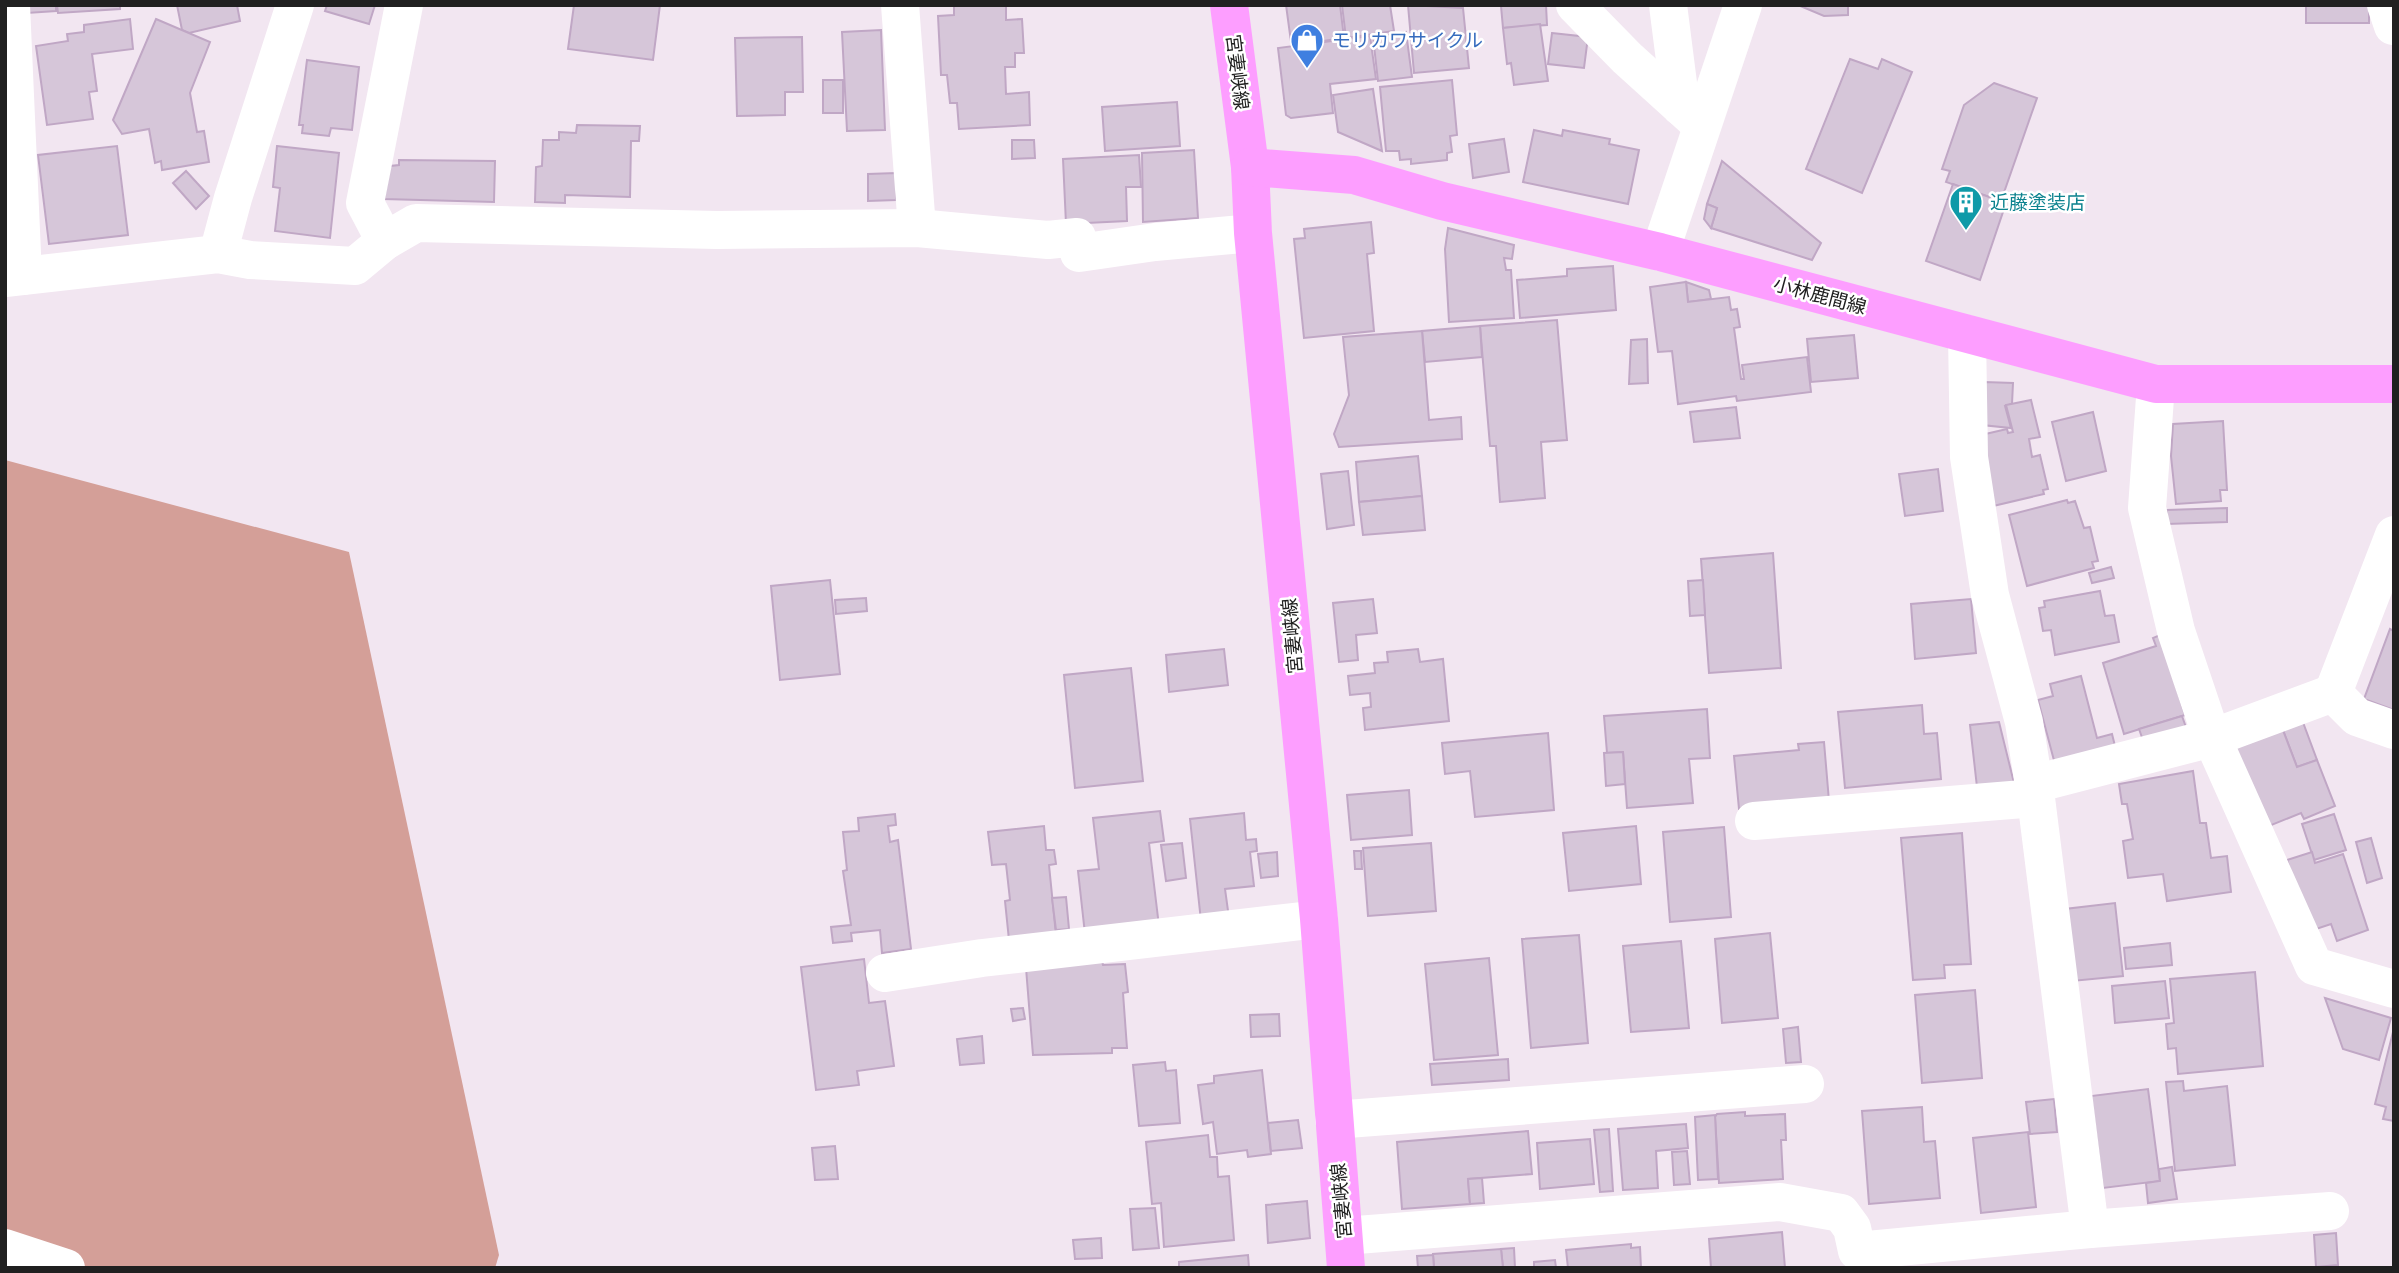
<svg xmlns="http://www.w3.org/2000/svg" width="2399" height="1273" font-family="Quicksand,'Noto Sans JP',sans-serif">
	<rect width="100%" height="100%" fill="#f2e6f1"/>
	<path fill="#d49f98" d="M5 460 349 552 499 1255 495 1268H5Z"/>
	<g fill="#d6c6d9" stroke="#c0a7c5" stroke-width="2">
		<path d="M27 5H56V11L27 13Z"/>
		<path d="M57 5H120V9L58 13Z"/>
		<path d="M177 5H237L240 21 189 33 182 30Z"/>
		<path d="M327 5H375L369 24 325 11Z"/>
		<path d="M574 5H660L653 60 568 49Z"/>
		<path d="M954 5H1006V20L1022 19 1024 53H1015V67H1005L1006 94 1029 92 1030 125 959 129 957 103H950L947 75H941L938 16 954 15Z"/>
		<path d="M1286 5H1340L1344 38 1302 44V41L1291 42Z"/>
		<path d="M1342 5H1390L1394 31 1346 38Z"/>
		<path d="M1408 5 1463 8 1469 68 1414 73Z"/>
		<path d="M1546 5 1547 25 1503 28 1501 6Z"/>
		<path d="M1798 5H1848V15L1824 16Z"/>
		<rect x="2306" y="5" width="63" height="18"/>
		<path d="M130 19 133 49 92 54 97 91 89 92 93 119 47 125 36 46 68 41 67 34 84 32V25Z"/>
		<path d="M156 19 210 42 190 93 197 132 204 131 209 162 162 170 161 161 155 163 149 129 122 134 113 120Z"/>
		<path d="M1540 24 1548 81 1514 85 1511 63 1507 64 1503 28Z"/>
		<path d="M881 30 885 130 847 131 842 32Z"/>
		<path d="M1406 32 1412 77 1378 81 1373 37Z"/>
		<path d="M1552 33 1588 37 1584 68 1548 64Z"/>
		<path d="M1370 36 1376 79 1330 84 1333 113 1291 118 1286 115 1278 48Z"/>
		<path d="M802 37 803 92H785V115L737 116 735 38Z"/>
		<path d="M1850 59 1878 69 1882 59 1912 72 1862 193 1806 169Z"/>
		<path d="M307 60 359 67 352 130 331 128 329 136 302 133 303 125H299Z"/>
		<rect x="823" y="80" width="20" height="33"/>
		<path d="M1452 80 1457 135 1450 136 1452 152 1447 153V160L1411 164V159L1400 160 1399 151H1386L1380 87Z"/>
		<path d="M1994 83 2037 98 2001 201 1946 182 1950 171 1942 169 1964 105Z"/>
		<path d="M1373 89 1382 151 1338 132 1333 95Z"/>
		<path d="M1177 102 1180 146 1105 151 1102 107Z"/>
		<path d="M577 125 640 126 639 141H631L630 197 565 195V203L535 202 536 167 542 166 543 140H559V132L576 133Z"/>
		<path d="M1534 130 1562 136 1563 130 1610 139 1609 144 1639 150 1628 204 1523 182Z"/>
		<path d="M1504 139 1509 172 1473 178 1469 144Z"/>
		<path d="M1012 140H1034L1035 158 1012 159Z"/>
		<path d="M117 146 128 235 49 244 38 155Z"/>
		<path d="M277 146 339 153 330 238 275 231 280 188 273 187Z"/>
		<path d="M1194 150 1198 218 1143 222 1142 153Z"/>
		<path d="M1139 155 1141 187H1126L1127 221 1066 224 1063 159Z"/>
		<path d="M399 160 495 161 494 202 384 199 390 166 399 165Z"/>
		<path d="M1722 161 1821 243 1812 260 1711 228 1717 208 1707 204Z"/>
		<path d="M186 171 209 196 196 209 173 183Z"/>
		<path d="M896 173V200L868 201V174Z"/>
		<path d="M1953 184 2006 203 1980 280 1926 261Z"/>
		<path d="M1707 204 1717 208 1711 228 1704 219Z"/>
		<path d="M1371 222 1374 253 1367 254 1374 331 1304 338 1294 239 1305 238 1304 229Z"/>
		<path d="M1448 228 1514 245 1512 259 1504 258 1506 270H1511L1514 318 1449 322 1445 249Z"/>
		<path d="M1613 266 1616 310 1520 318 1517 280 1567 276V269Z"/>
		<path d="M1686 282 1709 290 1711 299 1688 302Z"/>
		<path d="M1686 282 1688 302 1729 297 1731 310 1737 309 1740 327 1734 328 1741 379H1744L1742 365 1807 357 1811 392 1737 401 1736 396 1678 404 1672 351 1658 352 1650 287Z"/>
		<path d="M1557 320 1567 440 1541 442 1545 498 1500 502 1496 446H1490L1480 326Z"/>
		<path d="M1480 326 1482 357 1425 362 1422 331Z"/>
		<path d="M1422 331 1429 420 1461 417 1462 439 1339 447 1334 434 1349 395 1343 337Z"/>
		<path d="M1854 335 1858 378 1811 382 1807 339Z"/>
		<path d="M1647 339 1648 383 1629 384 1631 340Z"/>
		<path d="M1984 382 2013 383 2012 404 2005 406 2011 428 1982 425Z"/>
		<path d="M2031 400 2040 437 2029 439 2032 457 2040 455 2048 489 2043 490 2044 494 1989 507 1981 435 2007 429 2008 433 2013 432 2006 405Z"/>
		<path d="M1736 407 1740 438 1694 442 1690 412Z"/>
		<path d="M2093 412 2106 471 2066 481 2052 422Z"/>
		<path d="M2223 421 2227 490H2220L2221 501 2176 504 2171 456 2173 424Z"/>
		<path d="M1418 456 1422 496 1359 502 1356 462Z"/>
		<path d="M1938 469 1943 511 1905 516 1899 474Z"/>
		<path d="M1348 471 1354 525 1327 529 1321 474Z"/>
		<path d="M1422 496 1425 530 1363 535 1359 502Z"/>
		<path d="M2067 500 2068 503 2075 501 2084 528 2090 527 2098 561 2092 562 2094 568 2027 586 2009 515Z"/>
		<path d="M2227 508V522L2167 524V510Z"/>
		<path d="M1773 553 1781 668 1709 673 1701 559Z"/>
		<path d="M2111 567 2114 578 2092 583 2089 573Z"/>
		<path d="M830 580 840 674 780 680 771 586Z"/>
		<path d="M1703 580 1705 615 1690 616 1688 581Z"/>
		<path d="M2100 591 2105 616 2114 615 2119 642 2055 655 2051 630 2043 631 2039 608 2045 607 2044 601Z"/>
		<path d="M866 598 867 611 836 614 835 600Z"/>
		<path d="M1373 599 1377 633 1356 635 1358 660 1339 662 1333 603Z"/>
		<path d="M1971 599 1976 653 1915 659 1911 604Z"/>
		<path d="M2390 629 2394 631V710L2364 699Z"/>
		<path d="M2160 635 2185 715 2124 734 2103 663 2156 646 2153 638Z"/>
		<path d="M1224 649 1228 685 1169 692 1166 655Z"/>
		<path d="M1418 649 1420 662 1443 659 1449 721 1365 730 1363 708 1371 707 1370 693 1350 695 1348 676 1375 673 1374 663 1388 662 1387 652Z"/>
		<path d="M1131 668 1143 781 1075 788 1064 675Z"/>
		<path d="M2081 676 2097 738 2112 734 2116 750 2056 768 2038 700 2053 696 2050 684Z"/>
		<path d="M1922 705 1924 734 1937 733 1941 779 1845 788 1838 712Z"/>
		<path d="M1707 709 1710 758 1689 759 1693 803 1627 808 1623 752 1607 753 1604 716Z"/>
		<path d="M2182 716 2187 730 2144 743 2139 729Z"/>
		<path d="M2301 717 2317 760 2297 767 2281 725Z"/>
		<path d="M1999 722 2014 783 1977 787 1970 725Z"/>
		<path d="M2281 725 2297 767 2317 760 2335 806 2304 819 2301 813 2264 828 2231 746Z"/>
		<path d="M1548 733 1554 810 1475 817 1470 771 1445 774 1442 743Z"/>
		<path d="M1824 742 1829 801 1739 809 1734 756 1799 750 1798 744Z"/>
		<path d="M1623 752 1625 784 1606 786 1604 753Z"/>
		<path d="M2193 771 2200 823H2206L2211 858 2227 856 2231 892 2167 901 2163 874 2128 878 2123 841 2133 839 2127 804H2122L2119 784Z"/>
		<path d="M1409 790 1412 835 1351 840 1347 795Z"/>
		<path d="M1160 811 1164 841 1149 843 1159 926 1085 934 1078 871 1099 869 1093 818Z"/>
		<path d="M1244 813 1246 840 1256 839 1257 851 1250 852 1254 886 1225 889 1229 918 1201 921 1190 819Z"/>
		<path d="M895 814 896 825 888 826 890 842 898 840 911 949 882 953 880 930 851 933 852 941 833 943 831 927 851 925 843 871 847 870 843 832 859 831 858 818Z"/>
		<path d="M2334 814 2346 850 2314 860 2302 824Z"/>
		<path d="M1044 826 1046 850H1054L1056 864 1049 865 1056 935 1009 940 1005 901 1010 900 1006 864 992 865 988 832Z"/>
		<path d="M1636 826 1641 884 1569 891 1563 833Z"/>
		<path d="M1724 827 1731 917 1670 922 1663 832Z"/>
		<path d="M1962 833 1971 964 1944 965 1945 978 1913 980 1901 838Z"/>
		<path d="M2371 838 2382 878 2367 883 2356 842Z"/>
		<path d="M1182 843 1186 878 1166 881 1161 845Z"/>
		<path d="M1431 843 1436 911 1368 916 1363 848Z"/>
		<path d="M1354 851H1361L1362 869H1355Z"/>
		<path d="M1277 852 1278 876 1261 878 1258 854Z"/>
		<path d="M2312 852 2315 863 2343 854 2368 930 2337 941 2331 924 2310 931 2287 860Z"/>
		<path d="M1066 897 1069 929 1056 930 1052 898Z"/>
		<path d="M2115 903 2123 976 2072 981 2065 909Z"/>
		<path d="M1770 933 1778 1018 1722 1023 1715 939Z"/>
		<path d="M1579 935 1588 1043 1531 1048 1522 939Z"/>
		<path d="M1681 941 1689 1028 1631 1032 1623 946Z"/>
		<path d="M2170 943 2172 965 2126 969 2124 948Z"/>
		<path d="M1489 958 1498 1055 1434 1060 1425 964Z"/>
		<path d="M864 959 869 1003 885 1001 894 1066 857 1071 859 1085 816 1090 801 967Z"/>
		<path d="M1102 961 1103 965 1125 964 1128 992 1123 993 1127 1048H1112V1053L1033 1055 1026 968Z"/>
		<path d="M2255 972 2263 1066 2178 1074 2176 1048 2168 1049 2166 1024 2174 1023 2170 979Z"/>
		<path d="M2165 981 2169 1018 2115 1023 2112 986Z"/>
		<path d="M1975 990 1982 1078 1922 1083 1915 995Z"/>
		<path d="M2325 998 2391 1018 2379 1060 2343 1049Z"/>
		<path d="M1023 1008 1025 1019 1013 1021 1011 1009Z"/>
		<path d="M1279 1014 1280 1036 1251 1037 1250 1015Z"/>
		<path d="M1798 1027 1801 1062 1786 1063 1783 1029Z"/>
		<path d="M2394 1028V1121L2383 1119 2386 1107 2375 1104Z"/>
		<path d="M982 1036 984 1063 960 1065 957 1039Z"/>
		<path d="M1508 1059 1509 1080 1432 1085 1430 1064Z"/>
		<path d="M1165 1062 1166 1071 1176 1070 1180 1123 1139 1126 1133 1065Z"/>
		<path d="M1262 1070 1271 1154 1248 1157 1247 1150 1217 1154 1213 1122 1203 1124 1198 1085 1214 1083V1076Z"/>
		<path d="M2183 1081 2184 1091 2227 1086 2235 1165 2175 1171 2166 1082Z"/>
		<path d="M2148 1089 2160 1181 2103 1188 2091 1096Z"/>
		<path d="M2054 1099 2057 1132 2030 1134 2026 1102Z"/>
		<path d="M1922 1107 1924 1142 1935 1141 1940 1198 1869 1204 1862 1111Z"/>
		<path d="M1745 1112V1116L1785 1114 1786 1140H1781L1783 1179 1719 1183 1715 1117 1717 1114Z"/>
		<path d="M1715 1115 1718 1179 1698 1180 1695 1117Z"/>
		<path d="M1298 1120 1302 1148 1271 1151 1268 1123Z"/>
		<path d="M1686 1124 1688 1148 1656 1151 1658 1188 1623 1190 1618 1129Z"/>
		<path d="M1609 1129 1613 1191 1600 1192 1594 1130Z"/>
		<path d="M1528 1131 1532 1174 1468 1179 1470 1204 1402 1209 1397 1142Z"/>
		<path d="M2028 1132 2036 1207 1981 1213 1973 1138Z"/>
		<path d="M1208 1135 1210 1157H1217L1218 1177 1229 1176 1234 1240 1164 1247 1161 1203 1152 1204 1146 1142Z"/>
		<path d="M1590 1139 1594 1184 1540 1189 1537 1143Z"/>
		<path d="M835 1146 838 1179 815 1180 812 1148Z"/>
		<path d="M1687 1151 1690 1184 1674 1185 1672 1152Z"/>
		<path d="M2172 1167 2177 1199 2148 1203 2146 1183 2160 1181 2159 1169Z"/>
		<path d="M1482 1178 1484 1203 1470 1204 1468 1179Z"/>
		<path d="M1307 1201 1310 1238 1268 1243 1266 1205Z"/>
		<path d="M1155 1208 1159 1248 1133 1250 1130 1209Z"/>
		<path d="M1782 1232 1785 1268H1711L1709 1239Z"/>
		<path d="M2336 1233 2338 1265 2316 1267 2314 1235Z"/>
		<path d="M1101 1238 1102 1258 1075 1259 1073 1240Z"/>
		<path d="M1631 1244V1248L1640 1247 1641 1268H1568L1566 1250Z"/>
		<path d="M1514 1248 1515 1268H1503L1501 1249Z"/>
		<path d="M1501 1249 1503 1268H1434L1433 1254Z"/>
		<path d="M1248 1255 1249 1268H1179V1262Z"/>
		<path d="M1433 1255 1434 1268H1418L1417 1256Z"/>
		<path d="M1555 1260 1556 1268H1534V1262Z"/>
	</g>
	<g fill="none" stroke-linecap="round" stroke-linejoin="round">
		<g stroke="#fff" stroke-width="38">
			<path d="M11 5 23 276"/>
			<path d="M900 5 917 228"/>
			<path d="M1575 5 1627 58 1701 125"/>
			<path d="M1668 5 1681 107"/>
			<path d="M2386 5 2393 26"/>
			<path d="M385 241 365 203 404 5"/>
			<path d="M1660 252 1743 5"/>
			<path d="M218 254 233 198 295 5"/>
			<path d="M5 278 218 254 250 260 355 266 385 241 416 223 717 230 917 228 1048 240 1077 237 1079 253 1155 242 1253 233"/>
			<path d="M1967 334 1969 457 1990 595 2024 722 2036 798 2090 1229"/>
			<path d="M2394 535 2333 693 2357 717 2394 730"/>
			<path d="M2333 693 2212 738 2314 966 2394 989"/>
			<path d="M2034 784 2212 738 2176 631 2147 508 2156 384"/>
			<path d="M1754 821 2036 798"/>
			<path d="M885 973 982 958 1319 919"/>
			<path d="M1334 1120 1805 1084"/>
			<path d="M1344 1236 1780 1202 1841 1213 1852 1228 1857 1251 2090 1229 2330 1211"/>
			<path d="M5 1248 66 1268"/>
		</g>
		<g stroke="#fd9eff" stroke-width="38">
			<path d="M1229 5 1250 167 1253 233 1319 919 1346 1268"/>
			<path d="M1250 167 1354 175 1442 201 1660 252 2156 384H2394"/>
		</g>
	</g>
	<defs>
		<symbol id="shop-pin" viewBox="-11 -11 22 30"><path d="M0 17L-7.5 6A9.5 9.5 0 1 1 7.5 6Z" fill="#3f7fe0" stroke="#fff"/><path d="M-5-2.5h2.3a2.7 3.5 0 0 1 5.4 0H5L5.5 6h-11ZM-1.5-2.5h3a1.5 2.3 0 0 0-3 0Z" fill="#fff"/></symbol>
		<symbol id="building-pin" viewBox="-11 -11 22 30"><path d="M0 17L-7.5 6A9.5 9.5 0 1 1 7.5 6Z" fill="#0f9aa8" stroke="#fff"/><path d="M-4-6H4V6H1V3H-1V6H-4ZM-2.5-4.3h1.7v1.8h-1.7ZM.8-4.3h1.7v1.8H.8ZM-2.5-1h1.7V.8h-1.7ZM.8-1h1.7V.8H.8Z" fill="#fff"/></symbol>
	</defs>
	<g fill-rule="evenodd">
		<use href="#shop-pin" x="1288" y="21" width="38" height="52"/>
		<use href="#building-pin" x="1947" y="183" width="38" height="52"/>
	</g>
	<g text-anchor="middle" stroke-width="5" stroke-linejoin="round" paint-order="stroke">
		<g font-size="19" fill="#366cbe" stroke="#fff" text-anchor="start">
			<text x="1332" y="47">モリカワサイクル</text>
		</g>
		<g font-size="19" fill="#202020" stroke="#fff">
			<text transform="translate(1238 72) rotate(83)" y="7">宮妻峡線</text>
			<text transform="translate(1820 295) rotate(15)" y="7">小林鹿間線</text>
			<text transform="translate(1292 636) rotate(-95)" y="7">宮妻峡線</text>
			<text transform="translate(1341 1201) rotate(-95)" y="7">宮妻峡線</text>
		</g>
		<g font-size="19" fill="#0d838f" stroke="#fff" text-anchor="start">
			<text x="1990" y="209">近藤塗装店</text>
		</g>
	</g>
	<rect width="2399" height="1273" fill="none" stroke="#202020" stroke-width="14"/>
</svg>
